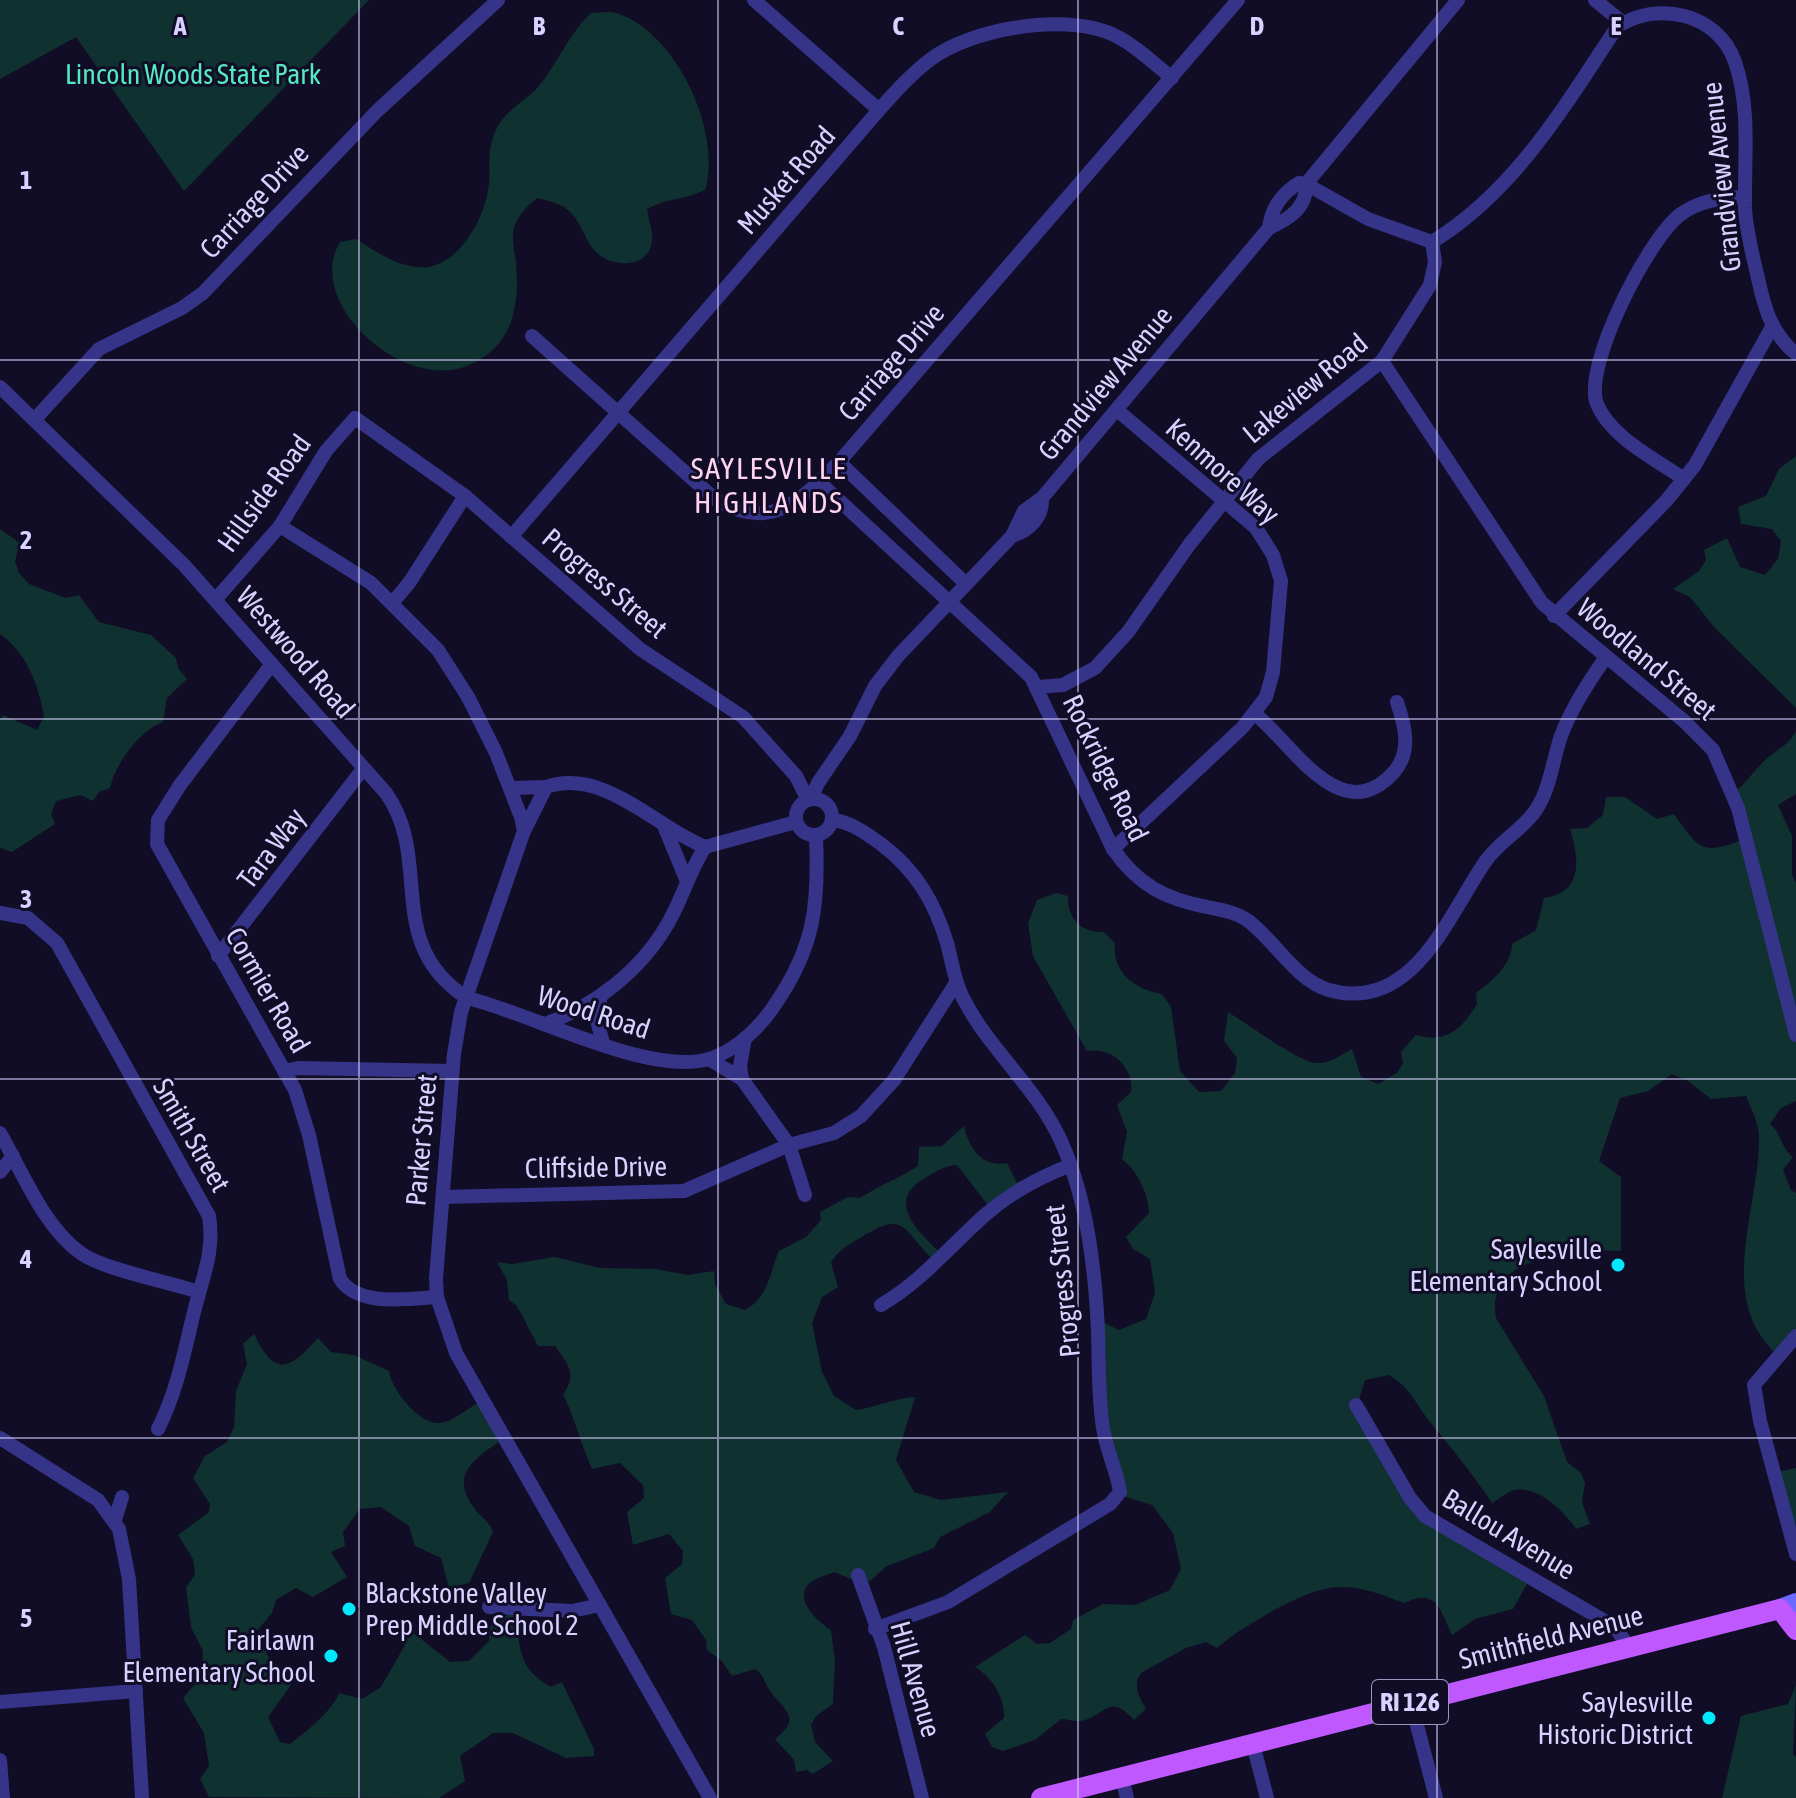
<svg xmlns="http://www.w3.org/2000/svg" width="1796" height="1798" font-family="'Asap Condensed',sans-serif">
	<rect width="100%" height="100%" fill="#110d27"/>
	<g fill="#0f312f">
		<path d="M0 0H369L184 191 76 37 0 79Z"/>
		<path d="M591 13C599 13 609 11 616 13 676 31 723 133 705 190 685 200 666 198 647 209 648 218 653 230 652 240 650 270 609 268 594 250 585 239 581 223 571 213 562 203 549 201 537 198 526 207 516 217 513 232 512 241 515 253 516 263 520 309 512 349 464 367 401 389 304 303 340 242L356 239C375 251 393 264 416 267 457 273 486 217 489 183 491 160 486 153 496 130 506 108 529 100 542 82 560 58 570 33 591 13Z"/>
		<path d="M1796 456V708L1715 628 1690 597 1673 589 1699 571 1706 560 1704 550 1727 538 1740 567 1765 575 1778 559 1781 541 1772 529 1741 524 1738 507 1766 496 1779 469Z"/>
		<path d="M0 529 20 543 15 561 19 573 29 584 66 598 79 595 99 622 151 635 176 658 178 668 187 679 167 698 163 722C140 730 115 764 110 788L99 792 93 801 81 795 56 801 51 814 55 824 12 852 0 848V720L3 715 37 730 44 716C38 684 27 653 0 634Z"/>
		<path d="M1796 731V794L1778 805 1792 836V875L1796 883V1101L1781 1108 1770 1124C1780 1131 1781 1148 1793 1157L1783 1170 1791 1190 1796 1193V1336L1776 1354C1715 1297 1760 1207 1759 1137 1759 1124 1751 1108 1746 1096L1711 1099 1688 1081 1672 1074 1648 1091 1620 1098 1599 1161 1621 1177V1251C1578 1250 1484 1253 1496 1318L1544 1396 1567 1462 1581 1473 1585 1483 1582 1502 1590 1524 1576 1529C1565 1512 1538 1485 1514 1490 1507 1492 1499 1499 1492 1503 1473 1474 1452 1449 1430 1422 1414 1402 1412 1389 1389 1375L1365 1380 1356 1410 1428 1523 1528 1582 1513 1609 1475 1619 1452 1635C1440 1610 1437 1587 1404 1603 1346 1580 1329 1581 1274 1610 1254 1622 1234 1633 1217 1648L1206 1642 1186 1648 1141 1673C1132 1686 1139 1696 1146 1709L1134 1720C1108 1691 1106 1717 1080 1721 1075 1722 1067 1719 1061 1719L1035 1740 1003 1751 992 1747 985 1734 1004 1718C1005 1698 992 1677 975 1667L1025 1635 1037 1644 1050 1643 1071 1629 1073 1620 1103 1604 1135 1605 1170 1590 1181 1569 1173 1533 1152 1505 1117 1494 1094 1318 1119 1330 1146 1319 1155 1293 1150 1259 1133 1249 1126 1237 1149 1213C1149 1194 1137 1171 1122 1159L1127 1132 1117 1105 1131 1092C1134 1067 1112 1047 1087 1051L1033 956 1028 923 1037 900 1056 893 1068 896C1067 919 1082 933 1104 932L1115 943C1112 973 1135 989 1162 994L1171 1007 1180 1071 1199 1092 1221 1091 1235 1073 1237 1058 1224 1041 1228 1012C1246 1023 1299 1062 1316 1063 1329 1064 1341 1055 1352 1049L1361 1077 1378 1084 1397 1073 1403 1063 1401 1052 1416 1035C1446 1044 1462 1029 1477 1004L1476 993C1492 981 1511 966 1512 944L1536 930 1544 898C1584 893 1579 857 1570 829L1587 828 1603 815 1606 797H1625L1657 819 1674 814C1698 848 1701 856 1742 840L1731 795C1745 785 1751 774 1763 762 1774 750 1788 747 1796 731Z"/>
		<path d="M964 1126C969 1149 983 1168 1007 1163L1020 1189 990 1208 957 1165C943 1166 935 1172 922 1180 885 1203 921 1235 943 1255L936 1262C901 1231 908 1208 860 1238 848 1245 838 1250 831 1263L838 1287 822 1297 812 1323 822 1372 834 1396 856 1410C872 1408 904 1396 915 1397L896 1460 914 1492 941 1500 1008 1492 990 1512 940 1537 934 1548 887 1566 865 1585 834 1572C827 1575 816 1578 810 1583 792 1598 818 1622 831 1630L835 1661 833 1704 816 1716 811 1725 815 1742 833 1761 813 1774 807 1770 796 1772 794 1760 775 1739C803 1718 784 1710 770 1691 764 1682 764 1675 755 1669L732 1676 722 1661 707 1650 706 1640 692 1620 671 1614 665 1578 682 1564 683 1551 669 1534 633 1545 627 1512 644 1498 643 1485 620 1463 592 1469C581 1444 575 1419 563 1394 578 1375 568 1364 555 1346H538L517 1306 509 1300 507 1280 497 1262 512 1264 555 1257 600 1268 655 1269 688 1275 714 1271 715 1284 726 1304 745 1310C769 1297 769 1274 779 1251L806 1237 821 1220 820 1212 848 1197 860 1198C880 1185 898 1179 918 1166L919 1147 942 1146Z"/>
		<path d="M254 1334C275 1376 288 1372 318 1338L331 1352 354 1355 389 1371C391 1389 419 1425 440 1423 452 1422 468 1408 480 1402L502 1440C475 1458 449 1474 474 1508 481 1518 489 1520 493 1532L469 1583 449 1588 441 1558 415 1546 409 1526 381 1507 360 1509 343 1532 345 1546 331 1552 347 1577 313 1597 296 1588 276 1600 272 1613 256 1632 270 1660 296 1678 268 1717 280 1742 290 1744C304 1734 334 1709 339 1693L362 1699 381 1687 405 1645 401 1623 450 1662 469 1661 489 1641 490 1626 512 1612C524 1645 513 1666 551 1687L562 1682 594 1749V1756L566 1758 513 1733H493L460 1756 465 1781 439 1798 209 1797 200 1779 209 1766 204 1733 183 1698 202 1676 203 1651 191 1627 186 1587 195 1575 193 1559 178 1535 209 1512 210 1504 193 1478 205 1456 227 1442 234 1427 236 1391 247 1364 243 1344Z"/>
		<path d="M1796 1468V1559L1777 1472Z"/>
		<path d="M1796 1685 1793 1754 1796 1757V1798H1722L1741 1716 1788 1704Z"/>
	</g>
	<g fill="none" stroke-linecap="round" stroke-linejoin="round">
		<g stroke="#363489" stroke-width="14">
			<path d="M754 0 879 110"/>
			<path d="M1595 0 1622 22"/>
			<path d="M1306 184 1368 219 1432 242"/>
			<path d="M1269 228C1271 209 1282 193 1299 183L1306 184"/>
			<path d="M1432 242C1515 191 1564 107 1617 27 1657 0 1718 13 1735 62 1751 108 1744 160 1745 208 1746 230 1752 252 1757 274 1764 306 1770 332 1796 354"/>
			<path d="M532 336 715 499C771 533 800 501 839 462L1238 0"/>
			<path d="M1382 361 1542 603 1684 721 1713 750 1738 808 1796 1035"/>
			<path d="M0 387 184 565 386 793C434 861 382 943 467 998 529 1012 652 1079 712 1058 738 1049 762 1025 776 1003 815 946 819 903 816 836"/>
			<path d="M36 418 99 349 182 308 203 293 377 111 498 0"/>
			<path d="M839 462 965 583"/>
			<path d="M1684 479C1657 460 1610 437 1597 404 1582 367 1649 237 1681 214 1699 201 1724 197 1745 197"/>
			<path d="M819 482 1031 677 1113 849C1138 885 1165 899 1207 907 1221 910 1235 912 1247 920 1275 940 1295 980 1329 990 1413 1014 1449 914 1485 862 1499 841 1526 828 1539 805 1551 784 1553 759 1561 736 1571 709 1589 681 1606 657"/>
			<path d="M280 526 371 583 438 650 468 697 496 753 521 817 524 831 461 1012 454 1054 436 1278 437 1297 456 1353 710 1798"/>
			<path d="M1012 536 1024 511 1042 498 1269 228C1289 219 1307 208 1306 184L1458 0"/>
			<path d="M511 537 879 110C895 92 911 74 931 59 971 29 1060 14 1107 32 1131 41 1152 62 1172 78"/>
			<path d="M216 599 280 526 326 451 355 418 465 496 640 649 743 717 796 776 808 800"/>
			<path d="M393 602 409 583 465 496"/>
			<path d="M1554 616 1666 501 1695 465 1772 327"/>
			<path d="M272 664 180 785 158 820 157 844 295 1090 309 1135 340 1279C358 1307 408 1299 437 1297"/>
			<path d="M1038 687 1063 685 1095 668 1128 632 1189 545 1258 459 1382 361 1430 285 1435 262 1432 242"/>
			<path d="M1255 714C1292 743 1341 831 1394 772 1412 751 1405 726 1397 702"/>
			<path d="M512 788 546 787"/>
			<path d="M811 798 818 783 850 736 875 686 898 656 1012 536C1030 530 1043 517 1042 498"/>
			<circle cx="814" cy="817" r="18"/>
			<path d="M833 820C851 822 867 834 881 844 916 870 935 903 947 943 952 961 954 979 962 996 988 1049 1036 1086 1061 1141 1087 1199 1095 1267 1098 1331 1099 1363 1098 1396 1103 1428 1106 1450 1117 1470 1120 1492L1110 1504 948 1602 875 1629"/>
			<path d="M665 828 686 879"/>
			<path d="M524 831 546 787C603 767 655 827 705 847"/>
			<path d="M705 847 796 822"/>
			<path d="M1113 849 1243 727 1266 697 1273 672 1281 581 1273 555 1256 528 1117 410"/>
			<path d="M0 913 28 918 57 943 209 1216C215 1251 202 1279 194 1312 184 1353 177 1391 158 1429"/>
			<path d="M218 956 363 769"/>
			<path d="M601 996 596 1017 603 1043"/>
			<path d="M545 1024C595 1006 640 971 667 925 682 900 689 872 705 847"/>
			<path d="M745 1038 740 1066 742 1079 789 1145 805 1195"/>
			<path d="M709 1059 742 1079"/>
			<path d="M284 1071 298 1068 452 1071"/>
			<path d="M0 1133C22 1171 44 1228 82 1254 106 1270 169 1282 199 1292"/>
			<path d="M0 1172 13 1156"/>
			<path d="M443 1197 684 1191 789 1145 834 1133 861 1116 894 1080 956 983"/>
			<path d="M881 1305C922 1281 949 1247 985 1215 1010 1193 1040 1177 1071 1165"/>
			<path d="M1796 1336 1754 1385 1760 1421 1796 1554"/>
			<path d="M1356 1405 1410 1498 1425 1516 1615 1627 1628 1646"/>
			<path d="M0 1438 98 1500 119 1529 129 1579 142 1798"/>
			<path d="M115 1520 122 1497"/>
			<path d="M858 1575 884 1647 922 1798"/>
			<path d="M489 1607 572 1611 600 1605"/>
			<path d="M0 1702 136 1691"/>
			<path d="M1411 1702 1436 1798"/>
			<path d="M1253 1744 1267 1798"/>
			<path d="M0 1760 3 1798"/>
			<path d="M1122 1778 1127 1798"/>
		</g>
		<path stroke="#6b69ff" stroke-width="20" d="M1780 1609 1796 1603"/>
		<path stroke="#bf59ff" stroke-width="20" d="M1041 1798 1780 1609 1796 1630"/>
	</g>
	<path fill="none" stroke="#d7d2ff" stroke-width="2" stroke-opacity="0.55" d="M359 0V1798M718 0V1798M1078 0V1798M1437 0V1798M0 360H1796M0 719H1796M0 1079H1796M0 1438H1796"/>
	<g fill="#00e8fd" stroke="#110d27" stroke-width="3">
		<circle cx="1618" cy="1265" r="8"/>
		<circle cx="349" cy="1609" r="8"/>
		<circle cx="331" cy="1656" r="8"/>
		<circle cx="1709" cy="1718" r="8"/>
	</g>
	<g text-anchor="middle" stroke-width="6" stroke-linejoin="round" paint-order="stroke">
		<rect fill="#110d27" stroke="#9c97be" stroke-width="2" x="1372" y="1680" width="76" height="44" rx="6"/>
		<g font-size="26" font-weight="bold" fill="#d7d2ff">
			<text x="1410" y="1711">RI 126</text>
		</g>
		<g font-size="28" fill="#54e9c2" stroke="#110d27">
			<text x="193" y="84">Lincoln Woods State Park</text>
		</g>
		<g font-size="28" fill="#d7d2ff" stroke="#110d27">
			<text transform="translate(1721 177) rotate(-96)" y="10">Grandview Avenue</text>
			<text transform="translate(786 180) rotate(-49)" y="10">Musket Road</text>
			<text transform="translate(254 201) rotate(-47)" y="10">Carriage Drive</text>
			<text transform="translate(891 362) rotate(-49)" y="10">Carriage Drive</text>
			<text transform="translate(1105 383) rotate(-50)" y="10">Grandview Avenue</text>
			<text transform="translate(1305 388) rotate(-40)" y="10">Lakeview Road</text>
			<text transform="translate(1223 471) rotate(42)" y="10">Kenmore Way</text>
			<text transform="translate(264 493) rotate(-54)" y="10">Hillside Road</text>
			<text transform="translate(605 583) rotate(40)" y="10">Progress Street</text>
			<text transform="translate(296 652) rotate(49)" y="10">Westwood Road</text>
			<text transform="translate(1647 659) rotate(40)" y="10">Woodland Street</text>
			<text transform="translate(1106 768) rotate(64)" y="10">Rockridge Road</text>
			<text transform="translate(271 848) rotate(-53)" y="10">Tara Way</text>
			<text transform="translate(268 990) rotate(60)" y="10">Cormier Road</text>
			<text transform="translate(594 1012) rotate(18)" y="10">Wood Road</text>
			<text transform="translate(192 1135) rotate(60)" y="10">Smith Street</text>
			<text transform="translate(421 1140) rotate(-85)" y="10">Parker Street</text>
			<text transform="translate(596 1167) rotate(-1)" y="10">Cliffside Drive</text>
			<text transform="translate(1062 1281) rotate(-96)" y="10">Progress Street</text>
			<text transform="translate(1509 1534) rotate(31)" y="10">Ballou Avenue</text>
			<text transform="translate(1551 1637) rotate(-14)" y="10">Smithfield Avenue</text>
			<text transform="translate(916 1679) rotate(74)" y="10">Hill Avenue</text>
		</g>
		<g font-size="28" fill="#d7d2ff" stroke="#110d27" text-anchor="end">
			<text x="1602" y="1259">Saylesville<tspan x="1602" dy="32">Elementary School</tspan></text>
			<text x="365" y="1603" text-anchor="start">Blackstone Valley<tspan x="365" dy="32">Prep Middle School 2</tspan></text>
			<text x="315" y="1650">Fairlawn<tspan x="315" dy="32">Elementary School</tspan></text>
			<text x="1693" y="1712">Saylesville<tspan x="1693" dy="32">Historic District</tspan></text>
		</g>
		<g font-size="30" letter-spacing="2" fill="#ffd4f0" stroke="#110d27">
			<text x="769" y="479">SAYLESVILLE<tspan x="769" dy="34">HIGHLANDS</tspan></text>
		</g>
	</g>
	<g font-size="26" text-anchor="middle" font-weight="bold" fill="#d7d2ff" stroke="#110d27" stroke-width="6" stroke-linejoin="round" paint-order="stroke">
		<text x="180" y="35">A</text>
		<text x="539" y="35">B</text>
		<text x="898" y="35">C</text>
		<text x="1257" y="35">D</text>
		<text x="1616" y="35">E</text>
		<text x="26" y="189">1</text>
		<text x="26" y="549">2</text>
		<text x="26" y="908">3</text>
		<text x="26" y="1268">4</text>
		<text x="26" y="1627">5</text>
	</g>
</svg>
